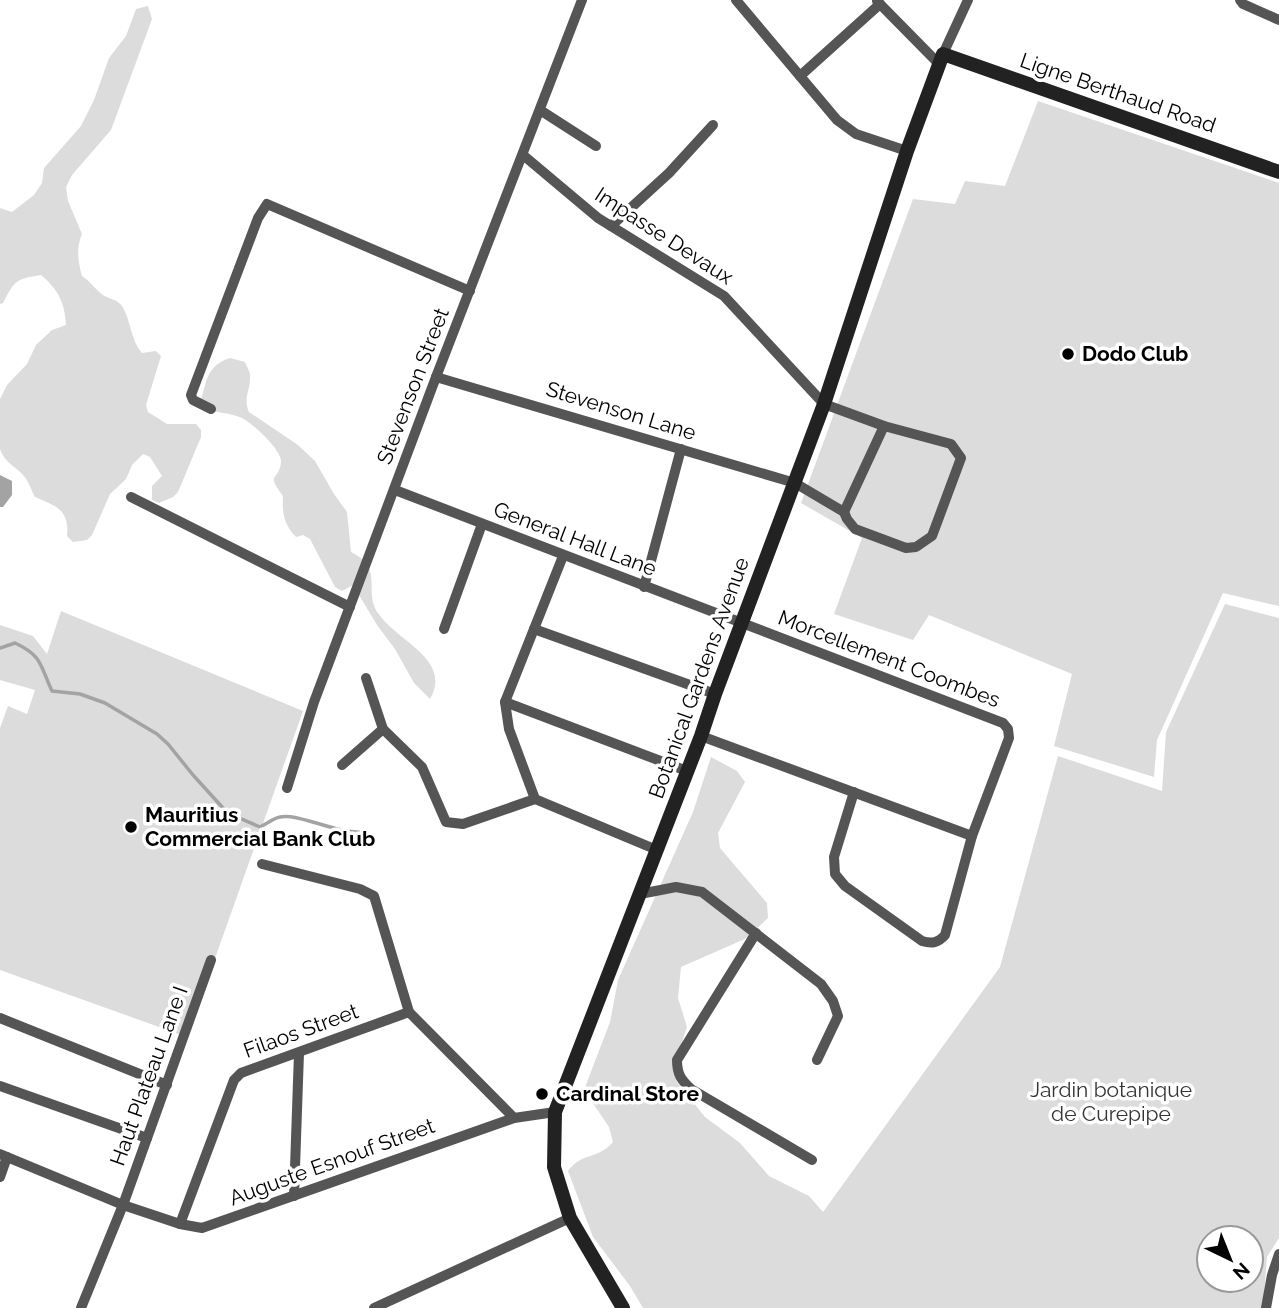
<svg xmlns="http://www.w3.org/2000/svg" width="1279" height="1308" font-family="Raleway,sans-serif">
	<rect width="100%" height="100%" fill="#fff"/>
	<g fill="#dcdcdc" fill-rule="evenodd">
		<path d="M148 6 152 19 111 130 72 175 66 187 68 201 82 234C76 248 78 262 82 276 90 281 95 289 103 295 109 299 117 299 122 306 131 320 130 339 142 353L156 351 161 356 146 405 148 412 167 424H196L201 430V437L178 492 173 497 159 503 152 500V486L162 476 150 457 143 454 132 465 126 479 110 494 92 535 87 540 73 542 67 536C70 510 56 506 35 497 31 490 29 481 23 475 15 466 4 462 0 449V399L7 385 27 364 36 345 52 330 66 325C65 303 58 289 41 275 16 279 15 280 3 303L0 304V208L12 212 34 195 42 183 44 168 81 126 94 100 109 58 126 36 136 9Z"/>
		<path d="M1038 101 1279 183V606L1223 593 1157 740 1154 777 1054 746 1072 674 929 615 913 640 834 614 862 538 801 503 913 199 955 204 965 181 1005 186Z"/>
		<path d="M230 358 245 362C247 367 251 373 250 378 250 391 243 399 249 412L298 445 315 461 334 494 347 512 351 552C385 569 363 591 378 613 396 641 453 659 430 699L414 683 395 649 377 625 353 585 342 591 335 587 310 539 303 535 296 537C284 524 282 514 283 496 265 472 279 482 281 462 282 450 252 423 242 418 231 413 215 412 204 410L200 403C207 381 206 366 230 358Z"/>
		<path d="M1225 604 1279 618V1238L1267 1257 1263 1308H643L630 1286 593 1237 568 1171C583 1151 596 1161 613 1142L609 1127 584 1090 610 1022 618 980 693 812 711 757 737 771 745 782 718 833 720 848 767 903 768 918 747 938 681 967 678 998 687 1027 673 1068 677 1082 705 1117 740 1143 769 1176 809 1196 823 1212 1000 967 1058 756 1162 791 1166 732ZM1209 1238H1251V1280H1209Z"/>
		<path d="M61 611 303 711 187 1037 0 970V728L8 706 27 714 35 690 0 680V625L33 636 47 654Z"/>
	</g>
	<path fill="#a3a3a3" d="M0 475 12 481V495L3 507H0Z"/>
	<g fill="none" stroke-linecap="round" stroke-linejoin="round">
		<path stroke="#a3a3a3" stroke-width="3.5" d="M0 648 15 643C43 656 40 666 52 691L80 694 105 703 157 734 168 744 193 775 223 808 237 817 260 827C266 824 274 818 280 817 299 813 337 834 363 832"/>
		<g stroke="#555" stroke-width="10">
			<path d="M736 0 837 120 856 134 907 151"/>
			<path d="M1240 0 1243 4 1279 20"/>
			<path d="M877 1 938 63"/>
			<path d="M943 54 968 0"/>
			<path d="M800 76 880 4"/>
			<path d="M540 110 596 146"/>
			<path d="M611 226 669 173 713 125"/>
			<path d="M436 377 795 483 844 512 847 519 855 529 906 548 916 547 932 536 961 458 951 444 884 426 824 404 724 296 598 218 523 155"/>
			<path d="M211 409 193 400 191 395 258 218 267 204 470 291"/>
			<path d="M395 490 1003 723 1008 729 1009 738 972 836 945 935C938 943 932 944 922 941L845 886 835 874 834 857 854 792"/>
			<path d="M131 497 350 607"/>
			<path d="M844 512 884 426"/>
			<path d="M563 556 505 702 509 729 535 799 657 850"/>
			<path d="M644 587 681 449"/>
			<path d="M444 629 482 524"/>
			<path d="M534 629 715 694"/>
			<path d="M366 678 383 729 422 767 446 822 463 824 535 799"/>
			<path d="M505 702 687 771"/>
			<path d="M701 736 972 836"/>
			<path d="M342 765 383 729"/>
			<path d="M287 788 314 702 436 377 582 0"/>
			<path d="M262 864 360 889 374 896 409 1012 514 1118"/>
			<path d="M640 894 676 887 702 892 821 984 833 1001 838 1016 817 1060"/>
			<path d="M756 933 677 1060C677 1074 681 1080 691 1089L812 1160"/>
			<path d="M0 1018 167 1085"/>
			<path d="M0 1086 147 1138"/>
			<path d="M0 1154 123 1205 180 1224 202 1228 514 1118 555 1112"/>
			<path d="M0 1177 7 1157"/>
			<path d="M294 1196 299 1053"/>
			<path d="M180 1224 234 1080 241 1073 409 1012"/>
			<path d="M81 1308 123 1205 211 960"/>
			<path d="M374 1308 570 1218"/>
			<path d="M1266 1308 1272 1275 1279 1254"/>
		</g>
		<path stroke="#222" stroke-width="14" d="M623 1308 570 1218 554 1167 555 1112 701 736 715 694 824 404 907 151 943 54 1279 172"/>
	</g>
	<g fill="#000" stroke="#fff" stroke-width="2.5">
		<circle cx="1068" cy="354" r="7"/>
		<circle cx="131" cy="827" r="7"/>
		<circle cx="542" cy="1094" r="7"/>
	</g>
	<g text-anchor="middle" stroke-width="7" stroke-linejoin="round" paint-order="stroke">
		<g font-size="21" fill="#000" stroke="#fff">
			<text transform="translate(1118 93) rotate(19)" y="7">Ligne Berthaud Road</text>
			<text transform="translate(664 236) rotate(33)" y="7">Impasse Devaux</text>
			<text transform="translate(413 386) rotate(-69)" y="7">Stevenson Street</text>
			<text transform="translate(621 411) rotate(17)" y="7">Stevenson Lane</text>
			<text transform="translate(575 539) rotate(21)" y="7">General Hall Lane</text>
			<text transform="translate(889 659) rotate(21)" y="7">Morcellement Coombes</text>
			<text transform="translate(699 678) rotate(-70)" y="7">Botanical Gardens Avenue</text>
			<text transform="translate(301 1031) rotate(-20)" y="7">Filaos Street</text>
			<text transform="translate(149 1076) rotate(-70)" y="7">Haut Plateau Lane I</text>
			<text transform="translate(332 1162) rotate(-20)" y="7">Auguste Esnouf Street</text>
		</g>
		<g font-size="21" font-weight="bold" fill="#000" stroke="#fff" text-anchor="start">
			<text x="1082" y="361">Dodo Club</text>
			<text x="145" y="822">Mauritius<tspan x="145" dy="24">Commercial Bank Club</tspan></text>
			<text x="556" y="1101">Cardinal Store</text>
		</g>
		<g font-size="21" fill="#333" stroke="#fff">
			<text x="1111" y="1097">Jardin botanique<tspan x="1111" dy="24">de Curepipe</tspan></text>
		</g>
	</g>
	<g transform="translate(1230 1259) rotate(137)"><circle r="33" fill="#ffffff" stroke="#999999" stroke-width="2"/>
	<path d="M0-5L12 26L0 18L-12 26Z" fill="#000000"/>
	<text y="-10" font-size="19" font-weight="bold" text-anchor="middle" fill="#000000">N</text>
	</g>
</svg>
